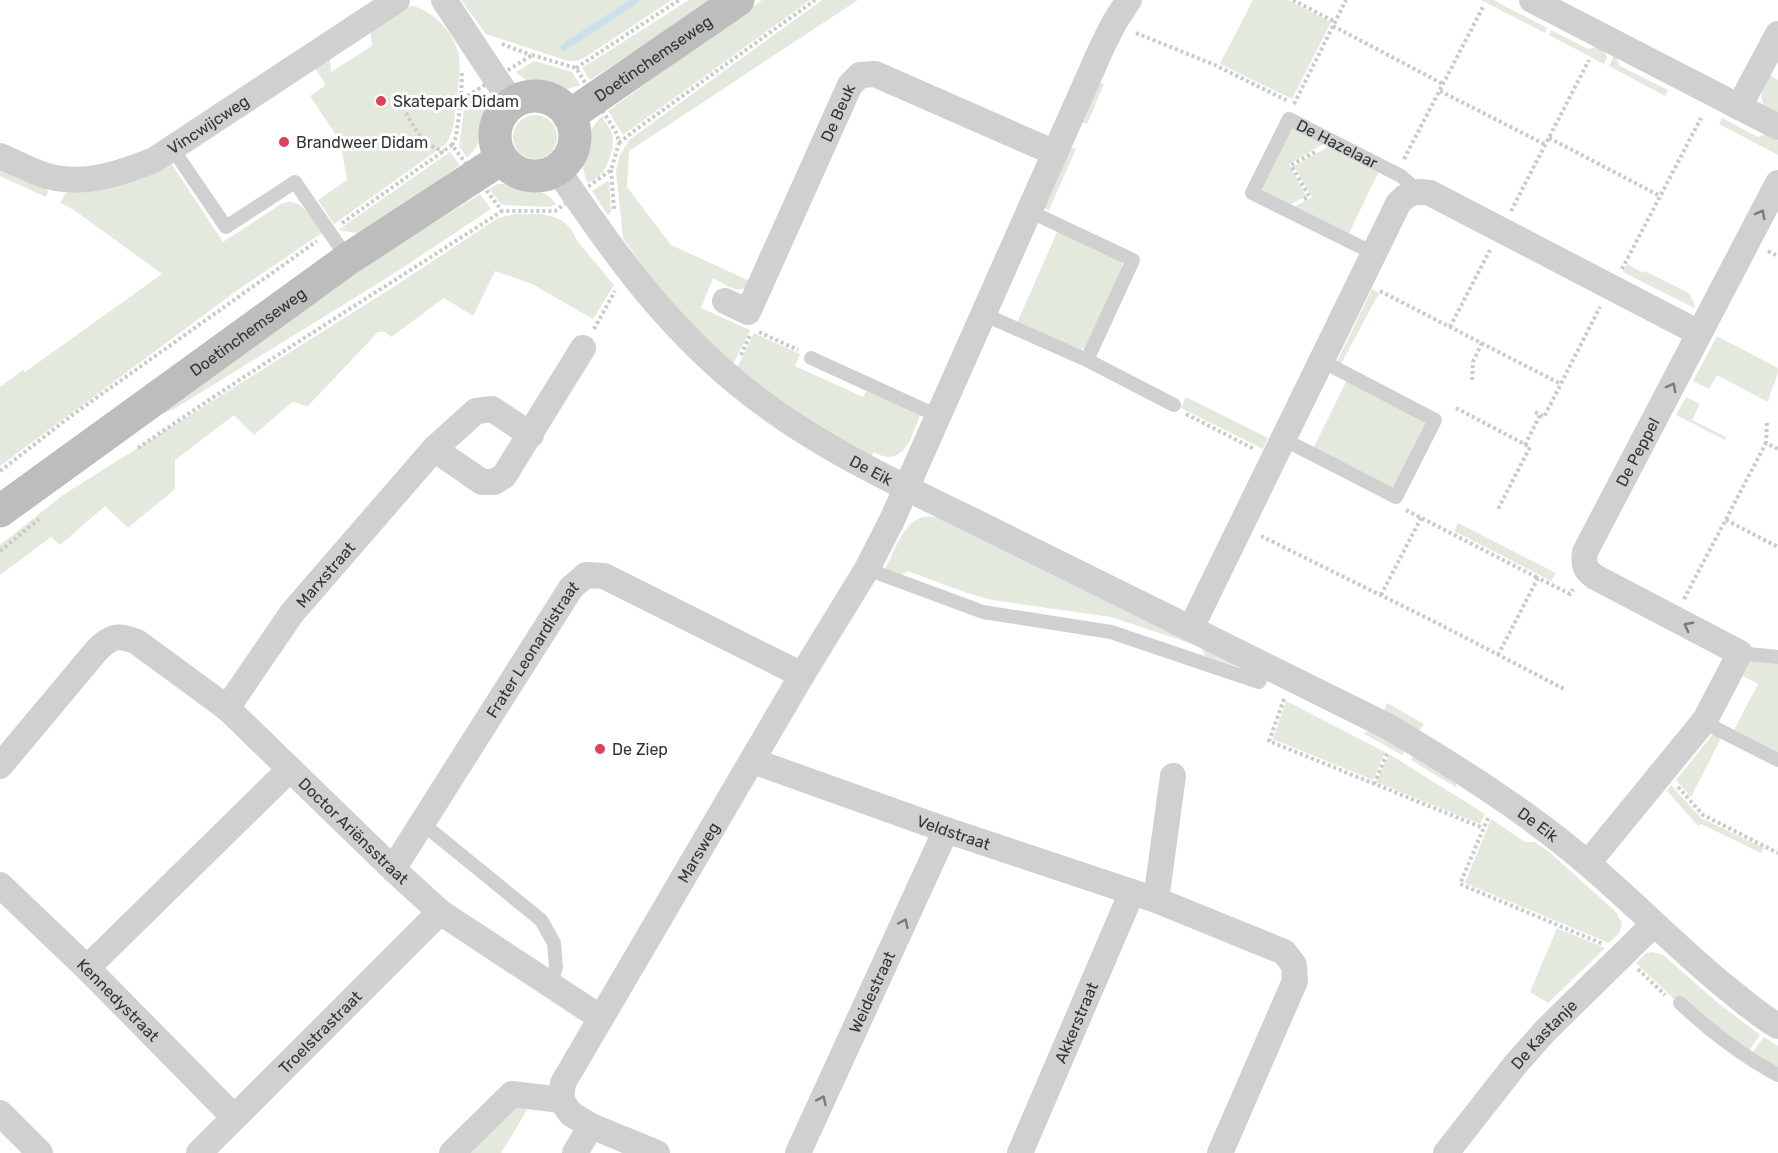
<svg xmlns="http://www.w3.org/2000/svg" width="1778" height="1153" font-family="Rubik,sans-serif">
	<rect width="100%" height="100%" fill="#fff"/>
	<g fill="#e4e9dd">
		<path d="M461 0H672L584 58 576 61H568L486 34Z"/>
		<path d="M689 0H714L590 80 582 68Z"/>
		<path d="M762 0H810L623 135 608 111Z"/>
		<path d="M822 0H858L629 151 627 187 671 245 752 282C739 297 728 286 713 278L701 308 750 330 733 365 680 313 645 270 623 238 616 171 619 157 629 140Z"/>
		<path d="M1253 0H1288L1331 22 1292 99 1220 64Z"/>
		<path d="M1481 0H1493L1547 28 1545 33Z"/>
		<path d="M414 6C434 13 452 30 458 52 462 67 458 87 456 103 455 117 454 132 446 144L334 224 318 200 347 180 340 141 310 96 326 85 313 65 329 53 331 72 372 46 370 26 402 7Z"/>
		<path d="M1551 30 1588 49 1599 46 1604 48 1607 58 1604 64 1549 35Z"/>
		<path d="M1615 53 1620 66 1668 90 1665 96 1609 66Z"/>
		<path d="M534 61 572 72 580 85C567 91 559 89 546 86 532 83 528 83 516 72Z"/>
		<path d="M1768 74 1778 80V113C1756 109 1760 90 1768 74Z"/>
		<path d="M1098 82 1104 84 1087 124 1081 121Z"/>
		<path d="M483 91C489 104 487 111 484 124 480 140 479 146 467 158L459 146 465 104Z"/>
		<circle cx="535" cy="137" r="22"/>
		<path d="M602 116C605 122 610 128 612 134 615 145 609 167 600 175 597 178 592 181 588 183 577 162 585 133 602 116Z"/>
		<path d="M1722 118 1758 137 1769 133 1778 141V155L1719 124Z"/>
		<path d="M1291 129H1296L1325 143 1289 164 1306 196 1288 206 1263 191 1261 186Z"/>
		<path d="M1069 146 1076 149 1049 210 1042 207Z"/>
		<path d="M1330 146 1379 171 1348 235 1292 208 1312 197 1294 166Z"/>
		<path d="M450 152 460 165 363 234 338 230Z"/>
		<path d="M169 160 223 242 281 204C301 195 312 219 322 233L239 289 0 466V387L23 370 25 372 162 274 74 210 60 203 65 194 70 190Z"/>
		<path d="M0 168 45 186 48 192 46 197 0 176Z"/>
		<path d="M609 180 611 212 609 214H607L592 191Z"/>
		<path d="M498 184C515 183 545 188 556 204L550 207 505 205 501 204 489 189Z"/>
		<path d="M480 194 491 209 390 276 174 409 153 417 376 259Z"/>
		<path d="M515 214H542L554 217 564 222 571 229 577 241 614 285 593 319 532 284 495 271 473 316 444 298 391 337 385 332H378L307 407 299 403 292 402 254 435 234 415 175 460V489L128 528 105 506 60 545 51 537 0 575V545L63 495 395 286 498 218Z"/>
		<path d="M1058 230 1121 261 1123 267 1085 348 1080 349 1017 323Z"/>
		<path d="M1627 264 1643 273 1645 271 1689 293 1695 305 1694 308 1623 272Z"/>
		<path d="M1372 289 1379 293 1341 364 1337 362Z"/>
		<path d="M754 333 800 354 795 366 863 397 866 392 870 391 921 413C912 435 904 470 874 452L871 457 789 408 737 368Z"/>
		<path d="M1717 336 1778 368C1778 380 1770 390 1768 402L1717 375 1709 389 1693 381Z"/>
		<path d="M1347 380 1426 423 1396 485 1392 487 1387 486 1313 449Z"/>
		<path d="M1186 397 1268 438 1263 449 1181 408Z"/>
		<path d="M1686 397 1700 404 1692 420 1726 437 1725 440 1676 415Z"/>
		<path d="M940 513 1251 671 1205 656 1201 647 1111 617 992 600 967 593 908 571 901 575 885 569C897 547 907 508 938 518Z"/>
		<path d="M1458 523 1556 573 1551 581 1454 531Z"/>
		<path d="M1752 659 1778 663V752L1734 730 1758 684 1743 676Z"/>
		<path d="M1286 701 1385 752 1373 780 1273 739Z"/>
		<path d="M1387 703 1424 724 1418 732 1383 713Z"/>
		<path d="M1372 730 1406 749 1402 755 1363 733Z"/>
		<path d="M1713 734 1721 738 1691 797 1676 780Z"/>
		<path d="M1389 754 1485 814 1480 824 1376 782Z"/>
		<path d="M1414 754 1455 779 1457 788 1411 760Z"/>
		<path d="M1671 785 1701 818 1764 848 1761 853 1701 824 1698 826 1667 791Z"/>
		<path d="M1491 819 1525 842H1535L1549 852 1616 912 1622 923 1621 928 1619 933 1609 943 1465 883Z"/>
		<path d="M1557 928 1605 948 1548 1003 1530 992Z"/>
		<path d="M1652 952 1663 955 1718 1003 1760 1035 1748 1052 1726 1035 1680 996 1676 1001 1636 963 1646 953Z"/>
		<path d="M1764 1037 1778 1046V1069L1751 1054Z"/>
		<path d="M528 1097 527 1110 501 1153H453Z"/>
	</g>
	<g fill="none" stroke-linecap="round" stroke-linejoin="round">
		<path stroke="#cbe0e8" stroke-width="7" d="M564 47 636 0"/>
		<g stroke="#cacaca" stroke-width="4" stroke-dasharray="3 3" stroke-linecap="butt">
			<path d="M1293 0 1335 22"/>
			<path d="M1333 26 1443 84"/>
			<path d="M1136 33 1215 65 1288 101"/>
			<path d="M502 44 531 55"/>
			<path d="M532 55 576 68 617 134 619 143 611 170 555 211H502L452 145 456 137 461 100Z"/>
			<path d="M576 68 679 0"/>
			<path d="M1440 91 1546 145"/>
			<path d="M461 100 462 70"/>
			<path d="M1294 104 1346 0"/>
			<path d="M406 113C414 128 426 148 444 151"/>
			<path d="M1549 138 1660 196"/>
			<path d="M619 143 634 131 815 0"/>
			<path d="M1404 159 1484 5"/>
			<path d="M611 170 614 209"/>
			<path d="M1304 199 1309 196 1291 165 1315 152"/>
			<path d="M1511 211 1589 60"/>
			<path d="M342 223 452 145"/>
			<path d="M1768 251 1778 256"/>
			<path d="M1622 269 1701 118"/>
			<path d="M1380 291 1561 384"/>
			<path d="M1450 327 1490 250"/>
			<path d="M594 329 615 291"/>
			<path d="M759 332 798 350"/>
			<path d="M741 355 750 335"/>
			<path d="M1472 380 1473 362 1482 343"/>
			<path d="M1456 408 1530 447 1498 509"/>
			<path d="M1535 412 1544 417 1600 307"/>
			<path d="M1186 414 1254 449"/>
			<path d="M1767 423 1766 443 1778 449"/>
			<path d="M1525 445 1540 415"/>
			<path d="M138 448C257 366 381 290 502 211"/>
			<path d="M0 471 75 413 317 241"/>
			<path d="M1406 510 1538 578"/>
			<path d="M1726 520 1778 547"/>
			<path d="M1261 536 1439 624 1566 690"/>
			<path d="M0 551 39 519"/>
			<path d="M1381 595 1421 518"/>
			<path d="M1684 599 1766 443"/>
			<path d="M1498 655 1538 578 1570 594 1573 589"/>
			<path d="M1284 699 1269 741 1483 828"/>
			<path d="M1374 784 1388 751"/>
			<path d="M1678 787 1703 815 1778 853"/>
			<path d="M1488 818 1460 884 1603 944"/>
			<path d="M1638 969 1665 995"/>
		</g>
		<g stroke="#d0d0d0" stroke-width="14">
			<path d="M172 148 226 227 295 182 348 259"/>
			<path d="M1029 211 1133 260 1087 360"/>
			<path id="s1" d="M1373 253 1252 193 1289 119 1401 176 1409 183 1412 192"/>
			<path d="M983 314 1087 360 1174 405"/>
			<path d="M811 358 938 416"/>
			<path d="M1283 439 1396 497 1435 420 1322 361"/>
			<path d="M867 569 983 612 1111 632 1259 682 1267 666"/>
			<path d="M1740 653 1778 657"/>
			<path d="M1705 720 1717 729 1778 760"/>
			<path d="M423 824 541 920 554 943 556 967 550 985"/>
			<path d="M1680 1003C1710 1031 1742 1056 1778 1075"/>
		</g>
		<g stroke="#d0d0d0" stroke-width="26">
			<path d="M444 0 512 103"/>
			<path d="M1532 0 1778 127"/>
			<path d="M1739 107 1778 34"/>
			<path id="s2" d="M0 156C14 162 29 170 44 175 81 187 119 174 154 160L397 0"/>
			<path id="s3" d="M557 169C611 249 662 321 737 383 820 452 921 494 1016 542 1140 603 1263 665 1387 726 1456 767 1525 810 1587 863 1633 902 1676 946 1723 985 1741 999 1758 1015 1778 1026"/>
			<path id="s4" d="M725 301 748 312 850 85 860 75 875 74 1055 153"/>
			<path d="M434 449 476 411 492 409 531 435"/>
			<path d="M1191 628 1398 204C1407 193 1415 190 1430 193L1699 333"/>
			<path id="s5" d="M227 708 292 613 434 449 482 482H494L504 476 583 348"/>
			<path id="s6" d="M753 761 946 830 1156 900 1284 952 1294 965 1295 981 1220 1153"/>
			<path id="s7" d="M0 766 97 650C111 636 118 634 137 642L227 708 393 869 440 912 601 1018"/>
			<path id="s8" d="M1588 863 1705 720 1740 653 1595 577C1585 570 1583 565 1585 552L1778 183"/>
			<path id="s9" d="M393 869 571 588 586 575 604 576 802 675"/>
			<path id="s10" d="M0 885 87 968 234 1117"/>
			<path d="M1156 900 1173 776"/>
			<path d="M87 968 290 769"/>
			<path d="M561 1100 571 1114 591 1126 657 1153"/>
			<path d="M0 1113 40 1153"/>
			<path id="s11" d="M199 1153 440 912"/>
			<path id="s12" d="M452 1153 512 1094 561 1100 563 1083 802 675 867 569 892 520 1102 47 1114 23 1129 0"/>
			<path d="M575 1153 591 1126"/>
			<path id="s13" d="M798 1153 946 830"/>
			<path id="s14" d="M1020 1153 1132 892"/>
			<path id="s15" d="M1446 1153 1515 1065 1545 1031 1654 924"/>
		</g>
		<g stroke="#bdbdbd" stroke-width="33">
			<circle cx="535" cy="136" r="40"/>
			<path id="s16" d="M569 116 738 0"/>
			<path id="s17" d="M0 511 348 259 501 159"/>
		</g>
	</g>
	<defs><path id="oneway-chevron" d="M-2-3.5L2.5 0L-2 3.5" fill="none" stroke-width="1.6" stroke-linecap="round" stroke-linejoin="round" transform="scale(1.5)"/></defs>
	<g stroke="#7a7a7a">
		<use href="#oneway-chevron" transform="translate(1761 214) rotate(-62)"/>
		<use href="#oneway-chevron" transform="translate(1672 387) rotate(-62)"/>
		<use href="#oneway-chevron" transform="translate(1688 626) rotate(-152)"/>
		<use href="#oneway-chevron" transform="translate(904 923) rotate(-65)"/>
		<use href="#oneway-chevron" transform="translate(822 1100) rotate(-65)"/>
	</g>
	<g fill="#dd425b" stroke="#fff" stroke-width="2">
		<circle cx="381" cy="101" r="6"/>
		<circle cx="284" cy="142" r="6"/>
		<circle cx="600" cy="749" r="6"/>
	</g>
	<g text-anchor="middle" stroke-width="6" stroke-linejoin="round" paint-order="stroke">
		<g font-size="16" fill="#333" stroke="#fff">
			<text dy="6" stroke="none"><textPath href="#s16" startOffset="102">Doetinchemseweg</textPath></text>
			<text dy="6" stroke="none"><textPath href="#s4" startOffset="244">De Beuk</textPath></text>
			<text dy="6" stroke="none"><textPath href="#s2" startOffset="226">Vincwijcweg</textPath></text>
			<text dy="6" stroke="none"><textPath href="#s1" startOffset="272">De Hazelaar</textPath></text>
			<text dy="6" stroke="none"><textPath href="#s17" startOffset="306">Doetinchemseweg</textPath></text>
			<text dy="6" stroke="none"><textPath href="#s8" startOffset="566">De Peppel</textPath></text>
			<text dy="6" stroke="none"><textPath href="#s3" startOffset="441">De Eik</textPath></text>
			<text dy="6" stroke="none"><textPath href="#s5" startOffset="166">Marxstraat</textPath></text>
			<text dy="6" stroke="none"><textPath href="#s9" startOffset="260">Frater Leonardistraat</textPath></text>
			<text dy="6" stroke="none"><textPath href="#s3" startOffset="1197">De Eik</textPath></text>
			<text dy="6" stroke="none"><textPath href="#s7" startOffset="484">Doctor Ariënsstraat</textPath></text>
			<text dy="6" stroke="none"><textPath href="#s6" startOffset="213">Veldstraat</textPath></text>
			<text dy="6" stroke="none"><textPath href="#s12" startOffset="418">Marsweg</textPath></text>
			<text dy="6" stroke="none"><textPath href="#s13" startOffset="177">Weidestraat</textPath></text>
			<text dy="6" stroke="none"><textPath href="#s10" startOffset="165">Kennedystraat</textPath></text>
			<text dy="6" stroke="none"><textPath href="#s14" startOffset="142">Akkerstraat</textPath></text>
			<text dy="6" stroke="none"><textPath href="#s11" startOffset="171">Troelstrastraat</textPath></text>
			<text dy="6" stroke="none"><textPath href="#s15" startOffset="154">De Kastanje</textPath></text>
		</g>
		<g font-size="16" fill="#333" stroke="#fff" text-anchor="start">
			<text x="393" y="107">Skatepark Didam</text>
			<text x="296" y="148">Brandweer Didam</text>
			<text x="612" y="755">De Ziep</text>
		</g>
	</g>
</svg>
